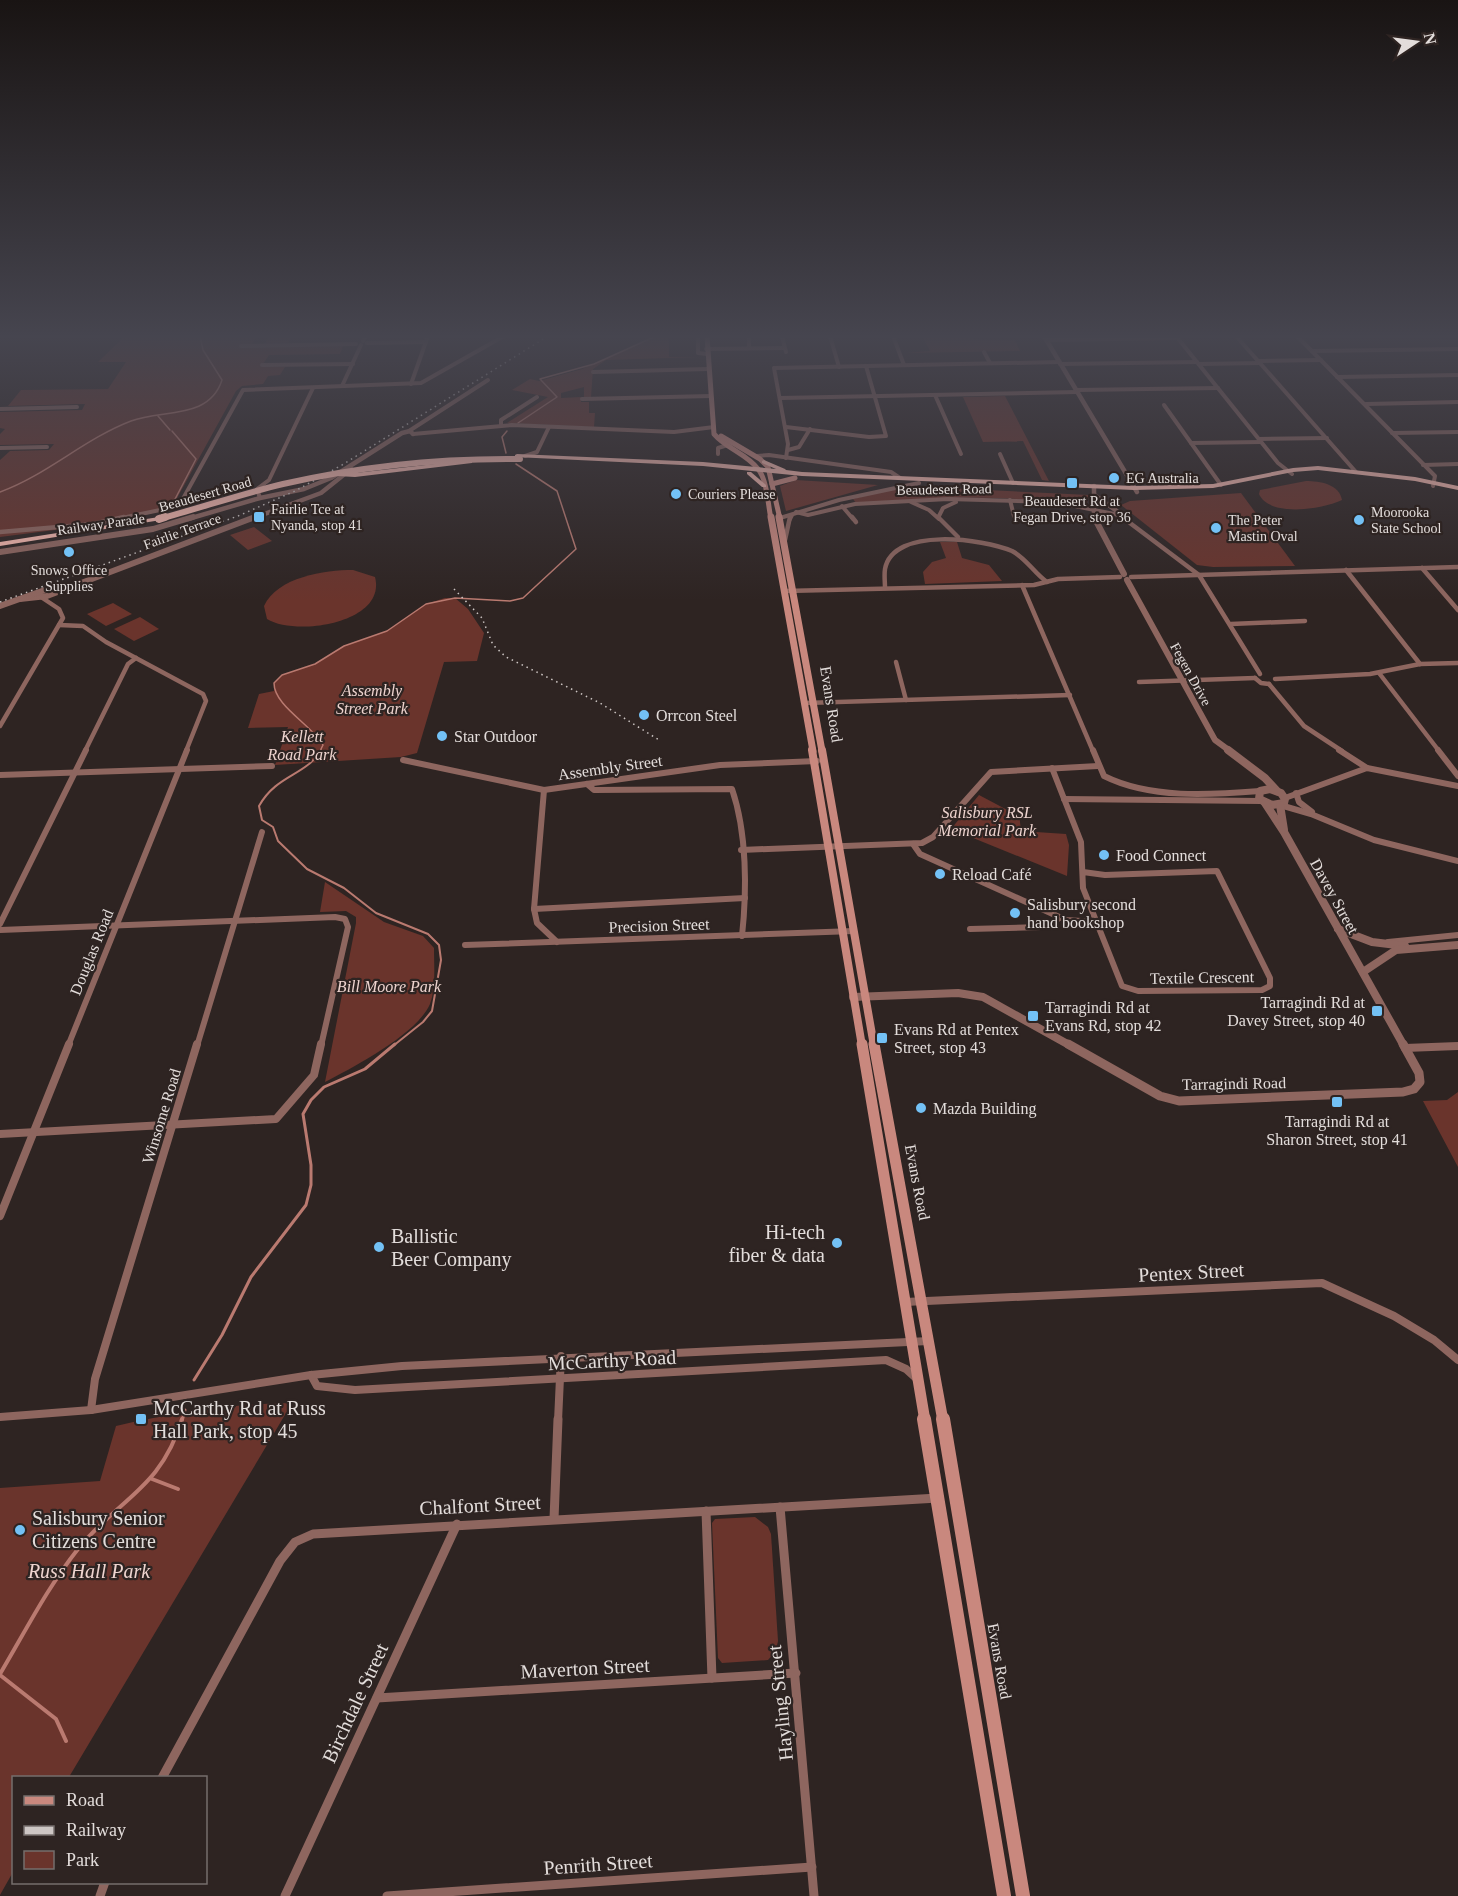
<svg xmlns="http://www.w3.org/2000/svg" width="1458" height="1896" font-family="Georgia,serif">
	<rect width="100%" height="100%" fill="#2e2422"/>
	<g fill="#6a342c">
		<path d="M125 336H292L288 343 265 344 268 336H256L250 347 343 346 340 354 269 355 261 367H285L280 375 268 376 263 384 242 386 236 391 171 509 102 524 0 537V460L10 451 49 450 54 444 0 445V434L5 429 0 428V412L82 410 85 404 8 406 21 390 108 389 126 362H98Z"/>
		<path d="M656 336H669V357H701L606 360 593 369 591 397 584 398V387L561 393V398L581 397V402H589V413H595L594 427 507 423 548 397 512 390 530 379 539 381 582 369Z"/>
		<path d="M922 336C956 336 981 341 1015 340L1020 351 906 353 930 351Z"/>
		<path d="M1005 396 1049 481 1042 480 1023 441 983 442 963 397Z"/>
		<path d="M796 480 878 485 786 511 780 486Z"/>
		<path d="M1306 481C1320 481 1339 484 1342 500 1323 509 1270 518 1259 494L1260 490Z"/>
		<path d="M903 486 1089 495 1086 507C1013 493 930 498 856 503L853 499Z"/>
		<path d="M1241 493 1295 566 1213 567 1197 565 1121 505 1130 501Z"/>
		<path d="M254 527 272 541 248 550 230 535Z"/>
		<path d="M940 542H957L962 558 989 565 1002 581 925 584 923 572 932 562 946 558Z"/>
		<path d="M353 570 375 577C387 623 296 637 267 619L264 606C277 577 325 570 353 570Z"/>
		<path d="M445 598H455L468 609 484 633 477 661 444 662 417 753 401 757 275 765 288 727 248 728 259 694 274 691V683L282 675 315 664 344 646 387 631 426 604Z"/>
		<path d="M113 603 132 614 106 626 87 614Z"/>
		<path d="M140 617 159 629 134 641 114 629Z"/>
		<path d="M979 795 1013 813H1019L1021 831 1066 834 1069 845 1067 876 951 829Z"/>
		<path d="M325 882 384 922 423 936 434 948C434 965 436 988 430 1004 417 1034 354 1067 325 1082L356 923V917L346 911 320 912Z"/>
		<path d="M1458 1092V1167L1423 1101 1447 1100Z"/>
		<path d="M292 1403 69 1777 14 1778 13 1872 0 1895V1488L100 1481 116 1426C174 1412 232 1404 292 1403Z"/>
		<path d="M755 1517 768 1527 771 1534 778 1641 776 1651 768 1660 722 1663 718 1658 712 1523 715 1519Z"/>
	</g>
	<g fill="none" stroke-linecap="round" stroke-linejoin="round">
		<g stroke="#ba7a70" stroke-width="1.5">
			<path d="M158 416 170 430"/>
			<path d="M518 423 557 397 540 379 594 364 656 336"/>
			<path d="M172 431 196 459 173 503"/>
			<path d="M506 453 502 437 507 431"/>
			<path d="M0 492C47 475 84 439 131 421 163 409 209 420 222 380L203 350 200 336"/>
			<path d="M320 751 323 745C312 725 274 706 274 683L282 675 315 664 344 646 387 631 426 604 455 598 510 601 523 598 576 549 557 491 516 464"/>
		</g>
		<path stroke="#ba7a70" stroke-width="2" d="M321 750C306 776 277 774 259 806L262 820 273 827 278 841 307 869 344 888 376 913 428 934 439 945 441 960 432 1011 423 1022 393 1046"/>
		<g stroke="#ba7a70" stroke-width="3">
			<path d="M194 1380 222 1335 251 1277 306 1205 311 1185V1165L303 1114 311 1100 324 1087 365 1069 395 1044"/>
			<path d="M182 1421 185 1410"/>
		</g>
		<g stroke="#ba7a70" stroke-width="4">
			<path d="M152 1479 178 1489"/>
			<path d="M0 1674C25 1632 47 1588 78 1549 119 1498 161 1489 182 1419"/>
			<path d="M0 1675 56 1719 66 1741"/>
		</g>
		<g stroke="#8e665f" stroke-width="4">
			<path d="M698 336V353L707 354"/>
			<path d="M749 336V348"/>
			<path d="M782 336 786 352"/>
			<path d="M830 336 839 367"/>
			<path d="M893 336 904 365"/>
			<path d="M1176 336 1278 463 1292 474"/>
			<path d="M1236 336 1356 472"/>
			<path d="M1297 336 1435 476 1433 486"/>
			<path d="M1046 340 1178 338"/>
			<path d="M363 341 366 336"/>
			<path d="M367 343 426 342"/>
			<path d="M241 346 356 344"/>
			<path d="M706 349 784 348"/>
			<path d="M1312 351 1458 349"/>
			<path d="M984 352 990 363"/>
			<path d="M1259 361 1321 360"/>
			<path d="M1060 364 1197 362"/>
			<path d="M1199 364 1260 363"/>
			<path d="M262 365 353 364"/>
			<path d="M593 372 708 369"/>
			<path d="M1337 377 1458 375"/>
			<path d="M411 384 428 336"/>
			<path d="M342 386 361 345"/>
			<path d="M1076 390 1218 388"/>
			<path d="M935 395 961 454"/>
			<path d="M780 398 1077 392"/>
			<path d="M582 399 711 396"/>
			<path d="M1366 404 1458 402"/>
			<path d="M1164 405 1221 485"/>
			<path d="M0 409 77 407"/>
			<path d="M501 426V420L537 397"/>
			<path d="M786 427 869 437 886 436 866 366"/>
			<path d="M409 431 488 380"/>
			<path d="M1392 433 1458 432"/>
			<path d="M413 434 512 425 674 432 714 427"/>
			<path d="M1259 439 1327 438"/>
			<path d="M1191 443 1261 442"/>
			<path d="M0 448 47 447"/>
			<path d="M788 450 799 447 810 429"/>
			<path d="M718 454V448L731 444"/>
			<path d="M1000 454 1013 483"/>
			<path d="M525 456 537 452 549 427"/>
			<path d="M756 456 769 455 891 472 900 478"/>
			<path d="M786 458 788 444 774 368 1059 362"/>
			<path d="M1423 465 1458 464"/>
			<path d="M260 498 257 489 269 480 313 388"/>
			<path d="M1010 500 1014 516"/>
			<path d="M911 502 929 510 939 519"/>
			<path d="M179 506 243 390 421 383 504 336"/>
			<path d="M842 506 853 519"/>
			<path d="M796 512 808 515 855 504 948 499 1055 502 1119 515 1124 519"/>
			<path d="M939 516 943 508 956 502"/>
			<path d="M780 518 839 500 919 483"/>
			<path d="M117 519 179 506"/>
			<path d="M790 519 792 515"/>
		</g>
		<g stroke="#8e665f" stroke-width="4.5">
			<path d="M852 517 856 522"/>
			<path d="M938 517 958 537"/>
			<path d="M1122 517 1199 575 1260 674"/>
			<path d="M0 532 93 524 124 517"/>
			<path d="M785 540 790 517"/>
			<path d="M1422 568 1458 610"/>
			<path d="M1346 570 1420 664"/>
			<path d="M1131 577 1458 567"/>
			<path d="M1022 585 1093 751"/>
			<path d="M885 588C885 582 884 575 885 569 893 526 984 539 1012 551 1026 558 1034 573 1047 582"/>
			<path d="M785 591 1034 585 1058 579 1120 577"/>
			<path d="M1231 624 1305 621"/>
			<path d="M59 625 83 626 106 642 203 694 206 701 186 751"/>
			<path d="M896 662 906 700"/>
			<path d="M1379 673 1439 751"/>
			<path d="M1255 678 1261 683 1269 684"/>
			<path d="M1275 679 1370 674 1420 664 1458 663"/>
			<path d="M1139 682 1255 678"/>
			<path d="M1269 684 1304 726 1342 751"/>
			<path d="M805 703 1070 695"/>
			<path d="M0 726 63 618 59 609 38 595"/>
			<path d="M85 751 128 664 136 658"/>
		</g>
		<g stroke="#8e665f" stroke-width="6">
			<path d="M1093 750 1104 776C1150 799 1210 795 1260 791"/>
			<path d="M1339 750 1367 768"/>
			<path d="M1438 750 1458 776"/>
			<path d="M403 760 544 790 720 765 817 761"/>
			<path d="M1052 768 1081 842 1083 888 1122 986 1138 991 1262 990 1270 986V978L1217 871 1105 875 1083 872"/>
			<path d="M0 775 272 766"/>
			<path d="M587 784 594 790 732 789C747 833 747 890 742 936"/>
			<path d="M544 790 534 909 537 923 557 942"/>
			<path d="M1296 793 1299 802 1312 812"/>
			<path d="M1285 798 1367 768 1458 786"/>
			<path d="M1064 799 1261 801"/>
			<path d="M1280 805 1311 814 1374 840 1458 861"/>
			<path d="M913 844 920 854 1066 920 1096 922"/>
			<path d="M741 850 922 843 933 837 991 772 1098 766"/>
			<path d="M534 909 745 898"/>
			<path d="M0 924 86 750"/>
			<path d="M970 929 1041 927 1052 924 1059 918"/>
			<path d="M0 930 335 917 345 919 348 927 321 1046"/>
			<path d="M1388 942 1458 935"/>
			<path d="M465 945 854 931"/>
			<path d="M68 1046 187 750"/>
			<path d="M197 1046 262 832"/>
		</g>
		<g stroke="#8e665f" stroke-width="8">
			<path d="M1405 1048 1458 1046"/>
			<path d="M0 1134 276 1119 314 1075 321 1044"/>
			<path d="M0 1216 69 1044"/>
			<path d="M905 1302 1322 1283 1394 1316 1434 1340 1458 1360"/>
			<path d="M311 1375 317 1386 355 1390 886 1360 906 1369 917 1379"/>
			<path d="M91 1410 95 1379 197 1044"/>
			<path d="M0 1417 91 1410 311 1375 402 1366 929 1341"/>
			<path d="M558 1421 561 1356"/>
		</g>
		<g stroke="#8e665f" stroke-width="9">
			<path d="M780 1507 814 1896"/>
			<path d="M706 1511 712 1678"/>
			<path d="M554 1519 558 1419"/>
			<path d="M377 1698 796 1673"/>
			<path d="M162 1778 280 1561 295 1542 313 1534 938 1498"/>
			<path d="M100 1896 105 1882"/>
			<path d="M285 1896 457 1524"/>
			<path d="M387 1896 812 1867"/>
		</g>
		<g stroke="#8e665f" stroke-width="4.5">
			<path d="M1044 336 1137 492"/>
			<path d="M1094 486V519"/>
			<path d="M1096 496 1125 517"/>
			<path d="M188 519 260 498 304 489 331 478 402 433 410 431 413 434"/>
			<path d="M251 519 321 493 351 469"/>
		</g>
		<g stroke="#8e665f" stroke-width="6">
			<path d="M1094 517 1124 574"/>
			<path d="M0 552 153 529 193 517"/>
			<path d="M1127 580 1215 740 1230 751"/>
			<path d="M20 599 47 596 255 517"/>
			<path d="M0 606 59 585"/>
		</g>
		<g stroke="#8e665f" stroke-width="8">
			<path d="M1228 750 1265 778 1277 791"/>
			<path d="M1270 789 1281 793 1285 799 1284 803 1272 805 1259 799 1260 791Z"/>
			<path d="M1265 803 1284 832 1404 1046"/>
			<path d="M1280 805 1284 830"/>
			<path d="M1338 929 1372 942 1405 946"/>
			<path d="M1363 972 1396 950 1458 945"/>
			<path d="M853 997 958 993 983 997 1071 1046"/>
		</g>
		<path stroke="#8e665f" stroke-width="9" d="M1068 1044 1160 1096 1179 1101 1403 1092 1414 1089 1420 1082 1419 1073 1403 1044"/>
		<g stroke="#c9887e" stroke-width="5">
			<path d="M707 336 714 434C727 449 747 454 758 469 767 479 768 505 771 519"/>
			<path d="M721 436 760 459 768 467 780 519"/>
			<path d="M772 484 795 478"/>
		</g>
		<g stroke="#c9887e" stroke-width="7">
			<path d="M771 517 813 751"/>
			<path d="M779 517 822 751"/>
		</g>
		<g stroke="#c9887e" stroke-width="8">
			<path d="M812 750 862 1046"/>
			<path d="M822 750 874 1046"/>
		</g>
		<g stroke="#c9887e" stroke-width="11">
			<path d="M862 1044 925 1421"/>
			<path d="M874 1044 943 1421"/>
		</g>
		<g stroke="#c9887e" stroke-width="14">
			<path d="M924 1419 1004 1896"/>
			<path d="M943 1419 1023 1896"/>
		</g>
		<g fill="#f7b9ae" fill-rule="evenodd">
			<path d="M517 454 703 462 776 469 762 463V461L764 460 785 469 786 470 802 472 1134 486 1213 484 1293 468 1318 466 1415 477 1458 486V490L1415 481 1318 470 1293 472 1213 488 1134 490 802 476 703 466 515 457V455Z"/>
			<path d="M470 460 472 461V463L355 477 337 476 334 474 337 472 355 473Z"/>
			<path d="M747 472H751L766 485V487H762L747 474Z"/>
			<path d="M159 517 163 519 161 520 0 546V542Z"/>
		</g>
		<g stroke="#cdc6c4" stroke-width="1.5" stroke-dasharray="1.5 4" stroke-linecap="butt">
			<path d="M454 589 482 618 493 645 506 657 600 703 659 740"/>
			<path d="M0 602 238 516 295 491 342 465 548 336"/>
		</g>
		<path stroke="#f7b9ae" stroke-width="6" d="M159 519C200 508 241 494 283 484 361 466 440 458 520 459"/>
		<path stroke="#f7b9ae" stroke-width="8" d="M159 519 165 517"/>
	</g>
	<linearGradient id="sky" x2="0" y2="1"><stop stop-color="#191413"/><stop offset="0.56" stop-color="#46454f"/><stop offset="1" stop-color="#46454f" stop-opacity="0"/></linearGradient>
	<rect width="1458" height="601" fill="url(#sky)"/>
	<g fill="#73c1f5" stroke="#2e2422" stroke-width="2">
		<circle cx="1114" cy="478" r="6"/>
		<rect x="1066" y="477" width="12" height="12" rx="3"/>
		<circle cx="676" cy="494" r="6"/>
		<rect x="253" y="511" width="12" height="12" rx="3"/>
		<circle cx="1359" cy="520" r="6"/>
		<circle cx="1216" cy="528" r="6"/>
		<circle cx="69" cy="552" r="6"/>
		<circle cx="644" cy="715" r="6"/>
		<circle cx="442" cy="736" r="6"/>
		<circle cx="1104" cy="855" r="6"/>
		<circle cx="940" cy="874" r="6"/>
		<circle cx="1015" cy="913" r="6"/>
		<rect x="1371" y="1005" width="12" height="12" rx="3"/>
		<rect x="1027" y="1010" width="12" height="12" rx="3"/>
		<rect x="876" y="1032" width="12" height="12" rx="3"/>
		<rect x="1331" y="1096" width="12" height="12" rx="3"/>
		<circle cx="921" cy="1108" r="6"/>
		<circle cx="837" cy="1243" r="6"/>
		<circle cx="379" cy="1247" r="6"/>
		<rect x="135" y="1413" width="12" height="12" rx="3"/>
		<circle cx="20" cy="1530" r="6"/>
	</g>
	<g text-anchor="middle" stroke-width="4.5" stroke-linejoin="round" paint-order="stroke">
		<g font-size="14" fill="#e3dddb" stroke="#2e2422" text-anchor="start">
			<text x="1126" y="483">EG Australia</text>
			<text x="688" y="499">Couriers Please</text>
			<text x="1072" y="506" text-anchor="middle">Beaudesert Rd at<tspan x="1072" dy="16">Fegan Drive, stop 36</tspan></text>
			<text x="271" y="514">Fairlie Tce at<tspan x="271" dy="16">Nyanda, stop 41</tspan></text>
			<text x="1371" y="517">Moorooka<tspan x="1371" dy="16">State School</tspan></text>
			<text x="1228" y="525">The Peter<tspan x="1228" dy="16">Mastin Oval</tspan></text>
			<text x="69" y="575" text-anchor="middle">Snows Office<tspan x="69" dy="16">Supplies</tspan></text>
		</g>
		<g font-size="14" fill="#e3dddb" stroke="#2e2422">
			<text transform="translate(944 489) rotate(-1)" y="5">Beaudesert Road</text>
			<text transform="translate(205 494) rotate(-16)" y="5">Beaudesert Road</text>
			<text transform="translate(101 524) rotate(-8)" y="5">Railway Parade</text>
			<text transform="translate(182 531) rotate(-20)" y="5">Fairlie Terrace</text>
			<text transform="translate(1191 674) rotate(61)" y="5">Fegen Drive</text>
		</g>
		<g font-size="16" font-style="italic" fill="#eed4cf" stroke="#2e2422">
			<text x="372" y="696">Assembly<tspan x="372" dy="18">Street Park</tspan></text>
			<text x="302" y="742">Kellett<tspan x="302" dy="18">Road Park</tspan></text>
			<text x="987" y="818">Salisbury RSL<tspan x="987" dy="18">Memorial Park</tspan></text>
			<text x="389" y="992">Bill Moore Park</text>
		</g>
		<g font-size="16" fill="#e3dddb" stroke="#2e2422">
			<text transform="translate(832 704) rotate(81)" y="6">Evans Road</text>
			<text transform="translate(610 767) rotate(-8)" y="6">Assembly Street</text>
			<text transform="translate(1335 896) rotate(61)" y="6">Davey Street</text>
			<text transform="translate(659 925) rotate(-2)" y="6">Precision Street</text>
			<text transform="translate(91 952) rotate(-68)" y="6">Douglas Road</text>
			<text transform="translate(1202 977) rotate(-1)" y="6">Textile Crescent</text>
			<text transform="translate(1234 1083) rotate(-1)" y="6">Tarragindi Road</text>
			<text transform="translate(161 1116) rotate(-73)" y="6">Winsome Road</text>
			<text transform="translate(918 1182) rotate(79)" y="6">Evans Road</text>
			<text transform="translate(1000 1661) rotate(80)" y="6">Evans Road</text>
		</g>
		<g font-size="16" fill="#e3dddb" stroke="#2e2422" text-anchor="start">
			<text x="656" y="721">Orrcon Steel</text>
			<text x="454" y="742">Star Outdoor</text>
			<text x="1116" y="861">Food Connect</text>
			<text x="952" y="880">Reload Café</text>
			<text x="1027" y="910">Salisbury second<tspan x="1027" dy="18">hand bookshop</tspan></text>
			<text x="1365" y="1008" text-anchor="end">Tarragindi Rd at<tspan x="1365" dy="18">Davey Street, stop 40</tspan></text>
			<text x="1045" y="1013">Tarragindi Rd at<tspan x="1045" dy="18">Evans Rd, stop 42</tspan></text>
			<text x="894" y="1035">Evans Rd at Pentex<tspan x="894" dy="18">Street, stop 43</tspan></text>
			<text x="933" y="1114">Mazda Building</text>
			<text x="1337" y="1127" text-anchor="middle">Tarragindi Rd at<tspan x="1337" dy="18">Sharon Street, stop 41</tspan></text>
		</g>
		<g font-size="20" fill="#e3dddb" stroke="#2e2422" text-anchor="start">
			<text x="825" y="1239" text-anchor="end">Hi-tech<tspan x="825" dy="23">fiber &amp; data</tspan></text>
			<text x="391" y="1243">Ballistic<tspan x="391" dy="23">Beer Company</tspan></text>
			<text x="153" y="1415">McCarthy Rd at Russ<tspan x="153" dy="23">Hall Park, stop 45</tspan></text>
			<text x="32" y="1525">Salisbury Senior<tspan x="32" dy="23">Citizens Centre</tspan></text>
		</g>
		<g font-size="20" fill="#e3dddb" stroke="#2e2422">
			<text transform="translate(1191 1272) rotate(-3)" y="7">Pentex Street</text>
			<text transform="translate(612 1360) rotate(-3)" y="7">McCarthy Road</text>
			<text transform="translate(480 1505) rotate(-3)" y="7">Chalfont Street</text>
			<text transform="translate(585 1668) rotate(-3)" y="7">Maverton Street</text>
			<text transform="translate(355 1703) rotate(-65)" y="7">Birchdale Street</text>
			<text transform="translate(780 1703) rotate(-96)" y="7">Hayling Street</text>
			<text transform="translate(598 1864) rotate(-4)" y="7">Penrith Street</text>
		</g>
		<g font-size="20" font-style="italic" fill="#eed4cf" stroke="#2e2422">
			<text x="89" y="1578">Russ Hall Park</text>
		</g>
	</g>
	<rect x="12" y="1776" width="195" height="108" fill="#2e2422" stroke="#766e6c" stroke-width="1.5"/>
	<rect x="24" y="1796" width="30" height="9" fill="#c9887e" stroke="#766e6c" stroke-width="1.5"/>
	<text x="66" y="1806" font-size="18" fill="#e3dddb">Road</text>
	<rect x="24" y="1826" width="30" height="9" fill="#cdc6c4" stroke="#766e6c" stroke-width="1.5"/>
	<text x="66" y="1836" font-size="18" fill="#e3dddb">Railway</text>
	<rect x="24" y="1851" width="30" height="18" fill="#6a342c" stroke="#766e6c" stroke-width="1.5"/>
	<text x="66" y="1866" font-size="18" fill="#e3dddb">Park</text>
	<g transform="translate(1416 42) rotate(77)" stroke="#2e2422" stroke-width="4.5" paint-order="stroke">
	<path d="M0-4.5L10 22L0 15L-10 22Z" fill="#e3dddb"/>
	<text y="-9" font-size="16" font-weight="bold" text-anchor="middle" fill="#e3dddb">N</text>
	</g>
</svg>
